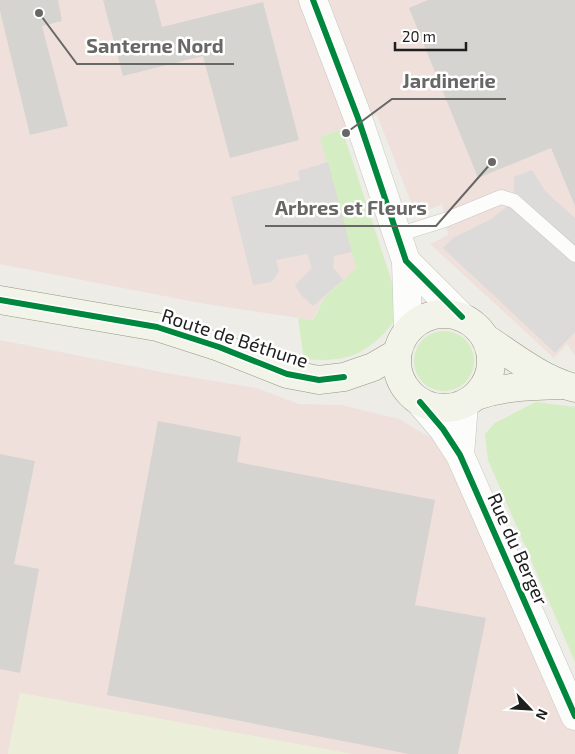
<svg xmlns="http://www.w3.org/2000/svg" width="575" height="754" font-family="'Exo 2',sans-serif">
	<rect width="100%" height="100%" fill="#edece7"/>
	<g fill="#f0e0db">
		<path d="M0 0H575V356L567 344 554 358 430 244 448 235 442 204 416 215 377 115 320 137 356 268 325 297 312 320 200 303 0 264Z"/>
		<path d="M0 340 166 373 256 388 299 404 341 405 399 419 460 455 575 716V754H351L20 693 8 754H0Z"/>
	</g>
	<path fill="#ebeed9" d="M20 693 351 754H8Z"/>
	<g fill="#d5edc3">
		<path d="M342 129 392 282 398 316C373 351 349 364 306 359L303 353 298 318 313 320 325 297 356 268 320 137Z"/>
		<circle cx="444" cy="361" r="30"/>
		<path d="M536 402 575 407V662L488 460 485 434 495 423Z"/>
	</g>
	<g fill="#dcdbd9">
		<path d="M328 162 352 252 334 256 333 267 343 280 313 306 301 295 295 285 312 268 307 254 276 260 279 271 272 282 253 285 231 197 300 180 298 171Z"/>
		<path d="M532 170 546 192 575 218V332L555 353 443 248 453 238 491 219 514 201V177Z"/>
	</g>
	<g fill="#d5d4d0">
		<path d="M0 0H58L62 21 42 26 68 126 30 135 0 11Z"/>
		<path d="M103 0H155L162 27 263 2 299 140 230 158 203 56 123 76Z"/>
		<path d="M428 0H575V206L551 148 478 178 409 8Z"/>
		<path d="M158 421 241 437 237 462 435 500 415 605 486 618 458 754H409L107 695Z"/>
		<path d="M0 454 35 461 14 564 39 569 20 673 0 669Z"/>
	</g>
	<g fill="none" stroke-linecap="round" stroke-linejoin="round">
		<defs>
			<path id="lane" d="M397 235 445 220 501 197 514 201 575 255"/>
			<g id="street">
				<path d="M313 0 358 118 406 261 462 317"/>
				<path d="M406 261 408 330"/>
				<path d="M420 402 443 429 460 455 575 716"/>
				<path d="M460 455 464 404"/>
			</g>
			<g id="secondary">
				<path d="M0 300 157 327 219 347 287 374 319 380 344 377 373 367 397 353"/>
				<circle cx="444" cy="361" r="47"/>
				<path d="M487 339C514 357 543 380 575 388"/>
				<path d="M476 396C505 386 531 386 561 385"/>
			</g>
		</defs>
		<use href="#lane" stroke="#c6c6c3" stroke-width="15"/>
		<use href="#street" stroke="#c6c6c3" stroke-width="29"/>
		<use href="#secondary" stroke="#93987e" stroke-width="29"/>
		<use href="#lane" stroke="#fcfcfb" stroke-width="14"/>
		<use href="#street" stroke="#fcfcfb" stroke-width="28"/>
		<use href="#secondary" stroke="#f2f4ea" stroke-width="28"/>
		<defs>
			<g id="cycleway">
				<path d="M313 0 358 118 406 261 462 317"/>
				<path d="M0 300 157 327 219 347 287 374 319 380 344 377"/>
				<path d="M420 402 443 429 460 455 575 716"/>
			</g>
		</defs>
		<use href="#cycleway" stroke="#fff" stroke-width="9"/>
		<use href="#cycleway" stroke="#00873e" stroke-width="6"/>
	</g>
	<g text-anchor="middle" stroke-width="5" stroke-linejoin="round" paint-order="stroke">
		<g font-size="19" fill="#1f1f1f" stroke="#fff">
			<text transform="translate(235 338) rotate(18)" y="7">Route de Béthune</text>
			<text transform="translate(518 549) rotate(66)" y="7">Rue du Berger</text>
		</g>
	</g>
	<path fill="none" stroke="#676765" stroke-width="2" d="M39 13L77 64H234M346 133L392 99H506M492 162L436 226H265"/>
	<g fill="#676765" stroke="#fff" stroke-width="2">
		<circle cx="39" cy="13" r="5"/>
		<circle cx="346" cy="133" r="5"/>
		<circle cx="492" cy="162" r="5"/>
	</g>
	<g font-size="20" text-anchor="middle" font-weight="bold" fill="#676765" stroke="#fff" stroke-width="5" stroke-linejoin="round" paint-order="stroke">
		<text x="155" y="53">Santerne Nord</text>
		<text x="449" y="88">Jardinerie</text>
		<text x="351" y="215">Arbres et Fleurs</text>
	</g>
	<g transform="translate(530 709) rotate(115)" stroke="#ffffff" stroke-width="4" paint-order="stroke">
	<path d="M0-4L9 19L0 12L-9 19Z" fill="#1f1f1f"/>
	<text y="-8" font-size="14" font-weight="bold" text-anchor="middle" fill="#1f1f1f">N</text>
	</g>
	<path d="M395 42v8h71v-8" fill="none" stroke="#1f1f1f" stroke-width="2.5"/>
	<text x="402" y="42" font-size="15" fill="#1f1f1f" stroke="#ffffff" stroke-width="4" paint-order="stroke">20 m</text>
</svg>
